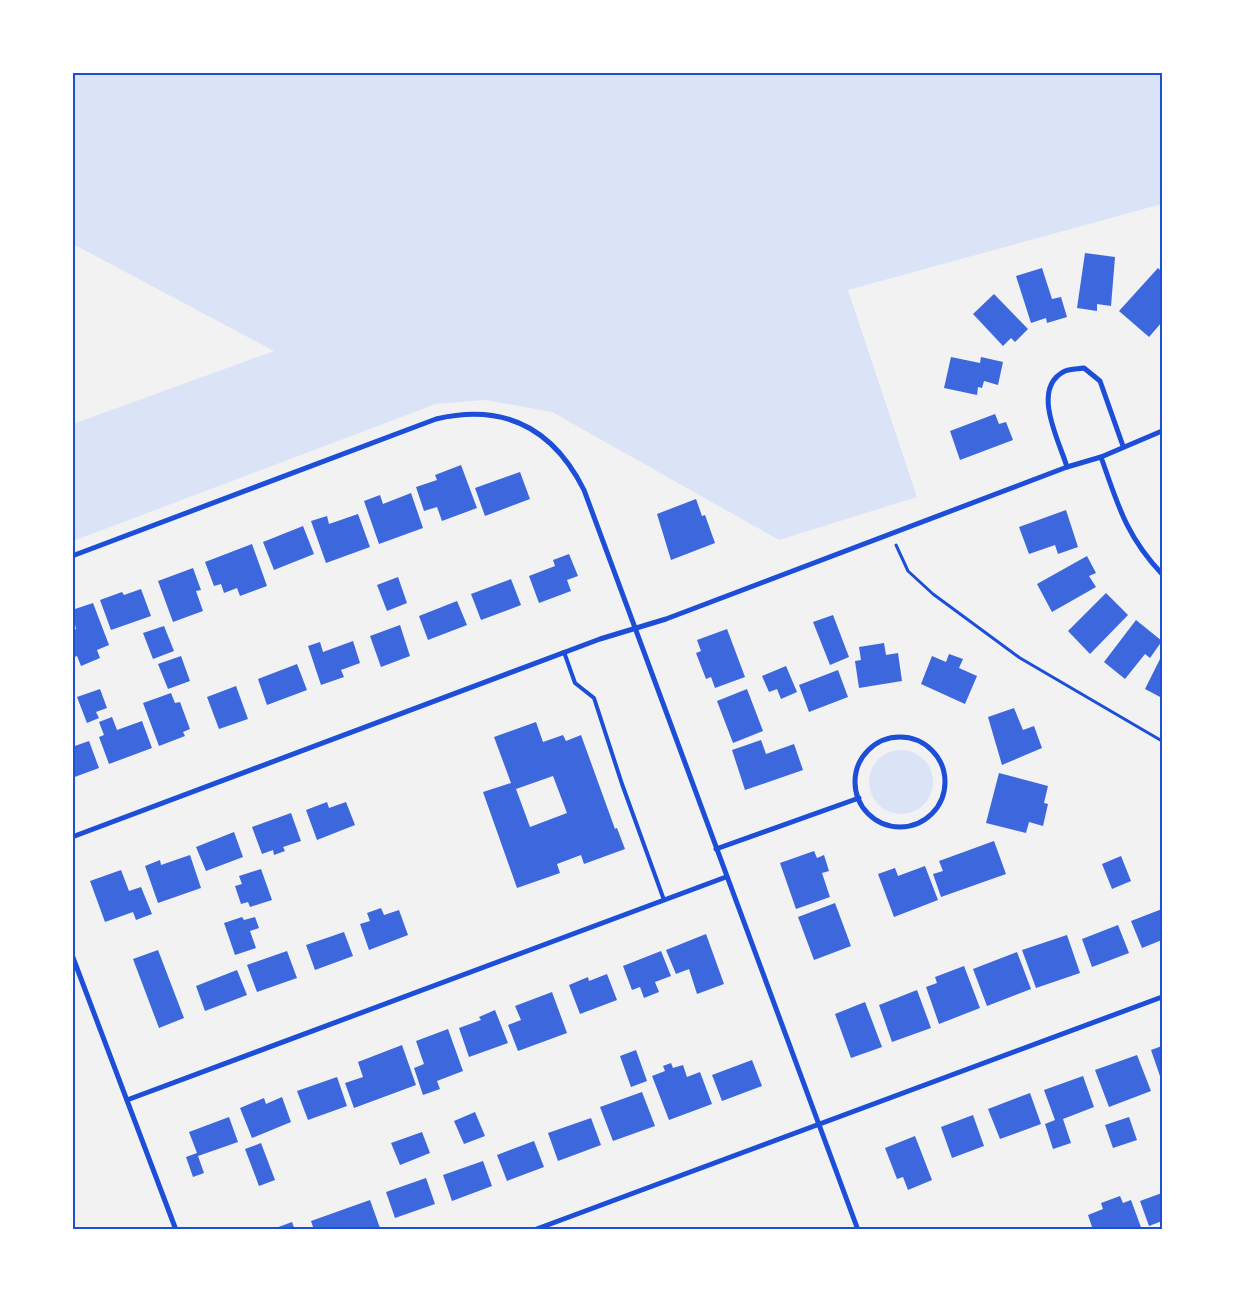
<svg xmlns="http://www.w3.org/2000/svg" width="1235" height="1302" font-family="Barlow,sans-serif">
	<rect width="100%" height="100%" fill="#f2f2f2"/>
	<g fill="#dbe4f7">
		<path d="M72 73H1162V204L848 290 917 497 779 540 552 412 485 400 436 404 73 541V424L274 351 73 244Z"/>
		<circle cx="901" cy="782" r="32"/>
	</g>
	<g fill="#3d67dc" fill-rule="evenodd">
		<path d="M1085 253 1115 257 1111 306 1097 304V311L1077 308Z"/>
		<path d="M1042 268 1052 299 1061 297 1067 317 1047 323 1046 318 1031 323 1016 276Z"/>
		<path d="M1158 268 1162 272V322L1149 337 1119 311Z"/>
		<path d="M994 294 1028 329 1015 342 1011 338 1003 346 973 314Z"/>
		<path d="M951 357 980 363 981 357 1003 362 998 385 984 381 982 388 978 387 977 395 944 388Z"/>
		<path d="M995 414 999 424 1006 422 1013 440 960 460 950 431Z"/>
		<path d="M461 465 477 508 442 521 437 507 424 511 416 487 437 480 435 475Z"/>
		<path d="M520 472 530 499 485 516 475 488Z"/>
		<path d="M411 493 423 528 379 544 364 501 380 495 383 504Z"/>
		<path d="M696 499 702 516 705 515 715 543 671 560 657 514Z"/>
		<path d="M1066 510 1078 547 1058 554 1055 545 1029 554 1019 527Z"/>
		<path d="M358 514 370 547 326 563 311 521 327 516 329 524Z"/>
		<path d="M303 526 314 554 274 570 263 542Z"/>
		<path d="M252 544 267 586 240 596 237 588 224 593 221 584 214 586 205 562Z"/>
		<path d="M569 554 578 576 567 580 571 591 539 603 529 576 555 566 553 560Z"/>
		<path d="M1087 556 1096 573 1089 576 1096 587 1052 612 1037 584Z"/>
		<path d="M193 568 201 590 196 591 203 611 173 622 158 581Z"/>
		<path d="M398 577 407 603 387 611 377 585Z"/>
		<path d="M511 579 521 605 481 620 471 594Z"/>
		<path d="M141 589 151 616 111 630 100 600 122 592 124 595Z"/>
		<path d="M1106 593 1128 615 1090 654 1068 631Z"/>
		<path d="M457 601 467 625 428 640 419 616Z"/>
		<path d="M93 603 109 645 97 650 100 658 81 666 77 656 72 658V631L76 629 72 610Z"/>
		<path d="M833 615 849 657 830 665 813 622Z"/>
		<path d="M1136 620 1162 641 1150 658 1145 654 1125 679 1104 662Z"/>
		<path d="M400 625 410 656 381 667 370 636Z"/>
		<path d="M164 626 174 651 153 659 143 633Z"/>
		<path d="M727 629 745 677 715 688 711 677 706 679 696 653 701 651 697 640Z"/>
		<path d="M353 641 360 663 341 670 344 677 321 685 308 646 320 642 323 652Z"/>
		<path d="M884 643 886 655 898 653 902 681 859 688 855 661 861 660 859 647Z"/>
		<path d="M949 654 963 659 959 668 977 676 965 704 921 684 932 656 946 662Z"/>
		<path d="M1162 655V698L1145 689Z"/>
		<path d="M181 656 190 681 168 689 158 664Z"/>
		<path d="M297 664 307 690 267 705 258 679Z"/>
		<path d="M786 666 797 692 781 699 777 689 769 692 762 676Z"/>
		<path d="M838 670 848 697 809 712 799 685Z"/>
		<path d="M236 686 248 719 219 729 207 697Z"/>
		<path d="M100 689 107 708 96 712 99 718 87 723 77 697Z"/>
		<path d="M747 689 763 731 733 743 717 701Z"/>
		<path d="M171 693 175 703 180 702 190 729 183 732 185 736 159 746 143 703Z"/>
		<path d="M1014 708 1023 730 1034 726 1042 748 1002 765 988 717Z"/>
		<path d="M112 717 117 730 142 721 152 748 109 764 99 737 104 735 99 722Z"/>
		<path d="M536 722 543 742 563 735 566 741 581 735 615 829 617 828 625 849 584 864 581 855 557 864 560 873 517 888 483 792 511 783 494 737ZM553 776 567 813 530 827 516 789Z"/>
		<path d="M761 740 766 754 794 744 803 770 745 790 732 750Z"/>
		<path d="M89 741 99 768 72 778V747Z"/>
		<path d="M999 773 1048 786 1044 803 1048 804 1043 826 1029 822 1026 833 986 823Z"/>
		<path d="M327 802 329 808 346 802 355 825 317 840 306 810Z"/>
		<path d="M291 813 301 841 283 847 285 851 274 855 273 850 262 854 252 827Z"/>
		<path d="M234 832 243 857 206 871 196 847Z"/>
		<path d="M994 841 1006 874 941 897 933 874 943 871 939 861Z"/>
		<path d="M814 851 817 858 824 855 829 871 822 873 830 897 796 909 780 863Z"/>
		<path d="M190 855 201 888 158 903 145 866 160 860 161 865Z"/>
		<path d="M1121 856 1131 881 1112 889 1102 864Z"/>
		<path d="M925 866 938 900 894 917 878 874 895 868 898 876Z"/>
		<path d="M261 869 272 900 250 907 248 902 241 904 235 886 242 884 239 876Z"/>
		<path d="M121 870 129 891 141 887 152 914 136 920 133 912 105 922 90 881Z"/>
		<path d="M835 903 851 946 814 960 798 917Z"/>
		<path d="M381 908 384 915 399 910 408 935 369 950 360 924 370 921 367 913Z"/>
		<path d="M1162 909V940L1142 948 1131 921Z"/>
		<path d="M242 917 244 920 255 917 259 928 250 931 256 948 235 955 224 923Z"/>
		<path d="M1118 925 1129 953 1092 967 1082 939Z"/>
		<path d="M344 932 353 956 315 970 306 945Z"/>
		<path d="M706 934 724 984 697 994 689 969 676 974 666 950Z"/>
		<path d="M1067 935 1080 973 1036 988 1022 950Z"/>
		<path d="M158 950 184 1018 159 1028 133 959Z"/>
		<path d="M287 951 297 978 257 992 247 965Z"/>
		<path d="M661 951 671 976 655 982 659 992 644 998 640 987 632 990 623 966Z"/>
		<path d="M1017 952 1031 989 987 1006 973 969Z"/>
		<path d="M964 966 980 1008 939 1024 926 987 937 983 935 977Z"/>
		<path d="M237 970 247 995 205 1011 196 986Z"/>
		<path d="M607 974 617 1000 580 1014 569 985 588 977 589 981Z"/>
		<path d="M917 990 931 1028 892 1042 879 1005Z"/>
		<path d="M552 992 567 1033 518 1051 508 1025 521 1020 515 1006Z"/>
		<path d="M865 1002 882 1047 851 1058 835 1014Z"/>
		<path d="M495 1010 508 1043 469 1057 459 1028 481 1020 479 1017Z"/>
		<path d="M448 1029 463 1071 437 1081 440 1089 423 1095 414 1068 424 1064 416 1041Z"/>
		<path d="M402 1045 416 1085 354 1108 345 1083 363 1077 358 1062Z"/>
		<path d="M1162 1046V1082L1151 1050Z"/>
		<path d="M636 1050 647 1081 631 1087 620 1056Z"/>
		<path d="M1137 1055 1151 1091 1109 1107 1095 1070Z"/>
		<path d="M752 1060 762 1086 722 1101 712 1075Z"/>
		<path d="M671 1063 673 1068 683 1065 687 1077 700 1072 712 1104 669 1120 652 1076 665 1071 663 1066Z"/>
		<path d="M1083 1076 1094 1107 1063 1119 1071 1143 1053 1149 1045 1124 1055 1120 1044 1090Z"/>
		<path d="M337 1077 347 1106 308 1120 297 1091Z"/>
		<path d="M642 1092 655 1126 613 1141 600 1107Z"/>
		<path d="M1030 1093 1041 1124 1000 1139 988 1109Z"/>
		<path d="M282 1097 291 1122 252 1138 240 1108 264 1098 266 1104Z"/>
		<path d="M475 1112 485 1136 464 1144 454 1121Z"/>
		<path d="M973 1115 984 1146 952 1158 941 1127Z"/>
		<path d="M229 1117 238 1142 198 1156 204 1173 193 1177 186 1157 197 1153 189 1132Z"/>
		<path d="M1129 1117 1137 1140 1113 1148 1105 1125Z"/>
		<path d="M591 1118 601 1145 558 1161 548 1133Z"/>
		<path d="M422 1132 430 1153 400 1165 391 1143Z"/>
		<path d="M915 1136 932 1180 908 1190 903 1177 897 1179 885 1148Z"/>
		<path d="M534 1141 544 1167 507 1181 497 1155Z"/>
		<path d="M261 1143 275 1180 259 1186 245 1149Z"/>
		<path d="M483 1161 492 1186 452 1201 443 1175Z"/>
		<path d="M426 1178 435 1204 395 1218 386 1192Z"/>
		<path d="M1162 1193V1221L1149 1226 1140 1201Z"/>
		<path d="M1120 1196 1123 1203 1131 1200 1142 1230H1093L1088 1215 1103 1209 1101 1203Z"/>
		<path d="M370 1200 380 1228 314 1230 311 1221Z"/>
		<path d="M292 1222 295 1230H273V1229Z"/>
	</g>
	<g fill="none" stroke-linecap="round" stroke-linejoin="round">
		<path stroke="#1d4ed8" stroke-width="3" d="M896 545 908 571 933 594 1020 658 1162 741"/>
		<path stroke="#1d4ed8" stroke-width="4" d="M564 652 575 683 594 698 622 784 664 900"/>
		<g stroke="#1d4ed8" stroke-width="5">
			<path d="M1101 457C1118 505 1126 536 1162 574"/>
			<path d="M1067 467C1059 440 1030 388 1065 371 1070 369 1078 369 1084 368L1100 381 1123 446"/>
			<path d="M72 556 436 419C504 403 553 428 584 490L858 1230"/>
			<circle cx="900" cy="782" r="45"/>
			<path d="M72 837 600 639 666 619 1067 467 1101 457 1162 431"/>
			<path d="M716 849 859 798"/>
			<path d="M72 955 176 1230"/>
			<path d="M127 1100 726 877"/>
			<path d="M534 1230 1162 997"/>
		</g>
	</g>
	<rect width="1235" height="1302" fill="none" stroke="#ffffff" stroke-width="148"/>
	<rect x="74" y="74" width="1087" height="1154" fill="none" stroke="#1d4ed8" stroke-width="2"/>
</svg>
